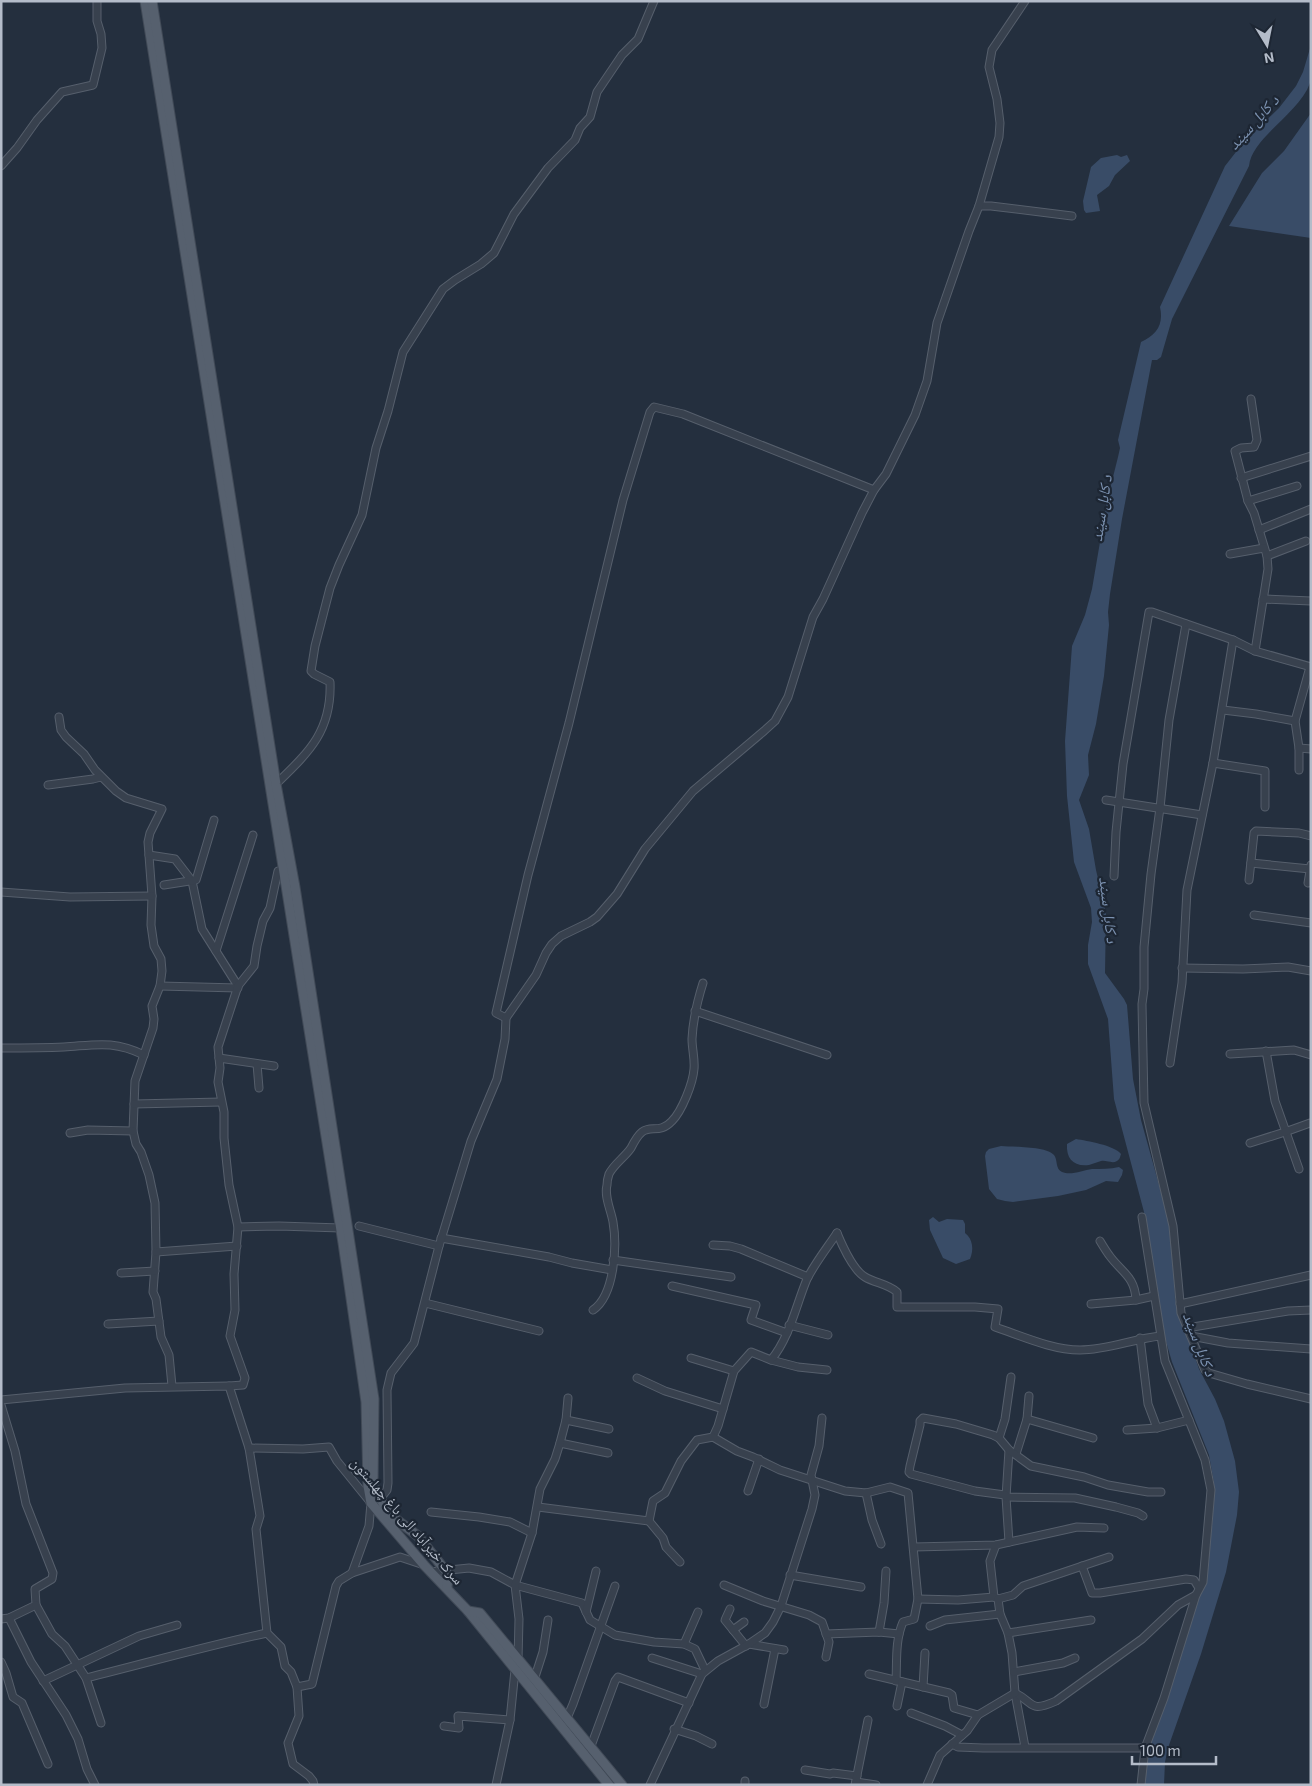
<svg xmlns="http://www.w3.org/2000/svg" width="1312" height="1786" font-family="'Exo 2','Noto Naskh Arabic',sans-serif">
	<rect width="100%" height="100%" fill="#242f3e"/>
	<g fill="#394c67">
		<path d="M1311 45C1311 55 1312 74 1310 83 1299 114 1252 137 1249 166L1172 319 1161 357 1157 360H1152L1122 519 1110 594 1108 612 1109 625 1104 676 1096 724 1088 755 1089 775 1079 800 1089 829 1096 870 1106 913 1105 973 1124 999 1127 1005 1133 1079 1141 1120 1171 1228 1174 1261 1175 1299 1199 1369 1215 1399 1224 1421 1235 1461 1239 1492 1237 1515 1226 1572 1201 1654 1168 1748 1165 1762 1164 1785H1143L1150 1741 1205 1578 1212 1527 1214 1483 1209 1455 1172 1362 1163 1331 1144 1212 1114 1099 1108 1019 1088 964V945L1092 922 1091 908 1074 862 1067 796 1065 741 1072 646 1085 615 1092 589 1107 501 1118 457 1120 448 1118 440 1141 342C1156 335 1164 325 1160 307L1225 166 1243 143 1279 108 1296 86 1303 72Z"/>
		<path d="M1311 113V238L1229 226 1262 173 1284 151Z"/>
		<path d="M1117 155 1121 157 1127 155 1130 161 1115 175 1109 186 1097 195 1100 211 1086 213 1084 210 1083 201 1091 167 1101 158Z"/>
		<path d="M1076 1139C1087 1141 1114 1145 1121 1154 1120 1157 1120 1159 1117 1161 1112 1164 1107 1160 1101 1161 1097 1162 1093 1164 1089 1165 1074 1167 1066 1159 1067 1144Z"/>
		<path d="M1001 1146C1013 1147 1047 1146 1054 1155 1058 1160 1055 1169 1062 1172 1071 1176 1083 1170 1092 1169 1102 1169 1110 1169 1119 1167L1123 1170 1122 1175 1118 1182 1106 1181 1086 1190 1058 1196 1013 1202 1005 1201 997 1199 989 1189 985 1156 986 1152 989 1149Z"/>
		<path d="M933 1217 939 1222 947 1219 963 1220 965 1224V1233C973 1239 974 1250 970 1259L956 1264 943 1258 930 1230 929 1220Z"/>
	</g>
	<g fill="none" stroke-linecap="round" stroke-linejoin="round">
		<defs>
			<g id="minor">
				<path d="M1 166 17 148 37 120 62 92 93 85 102 48 101 34 97 21V1"/>
				<path d="M979 206H991L1072 216"/>
				<path d="M1251 399 1257 440 1254 447 1241 448 1235 451 1248 501 1254 513 1267 556 1268 569 1255 651"/>
				<path d="M1241 478 1311 456"/>
				<path d="M1248 501 1297 486"/>
				<path d="M1259 530 1311 509"/>
				<path d="M1230 554 1264 548"/>
				<path d="M1267 556 1306 541"/>
				<path d="M1263 599 1311 601"/>
				<path d="M1186 624 1169 720 1160 808 1151 874 1144 947V989L1142 1004 1144 1103 1173 1226 1181 1313 1205 1370 1209 1373 1247 1384 1311 1399"/>
				<path d="M1223 710 1256 714 1295 721"/>
				<path d="M59 717 61 730 66 737 84 754 95 770 116 791 126 798 162 809 150 833 148 842 152 896 151 925 154 946 161 959 162 971 160 986 152 1006 154 1019 153 1028 135 1081 133 1131 136 1144 141 1152 149 1175 155 1203 156 1252 153 1292 156 1299 161 1337 169 1355 172 1386"/>
				<path d="M1299 748 1311 749"/>
				<path d="M1213 763 1265 771V807"/>
				<path d="M1299 770V748L1295 721 1310 667"/>
				<path d="M276 784C309 752 332 731 330 682L314 674 311 671 315 646 330 588 339 565 362 515 376 448 388 411 403 352 443 289 455 280 481 264 494 253 514 214 548 168 575 140 580 128 590 117 597 92 622 55 638 39 654 1"/>
				<path d="M48 785 93 779 101 777"/>
				<path d="M1106 800 1202 815"/>
				<path d="M149 855 175 859 192 881 202 929 238 986"/>
				<path d="M1251 863 1310 869"/>
				<path d="M1114 876 1116 832 1123 764 1149 612H1152L1233 640 1255 651 1311 667"/>
				<path d="M1249 880 1254 833 1256 831 1299 833 1311 836"/>
				<path d="M1308 883 1311 865"/>
				<path d="M164 885 196 880 214 820"/>
				<path d="M1 892 70 897 152 896"/>
				<path d="M1254 915 1311 923"/>
				<path d="M216 951 253 835"/>
				<path d="M1182 968 1243 969 1288 967 1311 971"/>
				<path d="M160 986 238 988"/>
				<path d="M695 1011 827 1055"/>
				<path d="M506 1018 496 1013 528 875 569 723 623 500 650 412 654 407 683 414 874 490"/>
				<path d="M1 1048C22 1048 43 1048 64 1047 96 1045 113 1040 144 1055"/>
				<path d="M1266 1051 1275 1101 1299 1169"/>
				<path d="M1230 1054 1294 1050 1311 1055"/>
				<path d="M219 1058 274 1066"/>
				<path d="M1170 1063 1182 983 1187 890 1213 763 1233 640"/>
				<path d="M257 1064 259 1088"/>
				<path d="M134 1104 221 1102"/>
				<path d="M70 1133 88 1130 133 1131"/>
				<path d="M1250 1143 1285 1132 1310 1123"/>
				<path d="M359 1226 439 1246"/>
				<path d="M238 1227 279 1226 341 1228"/>
				<path d="M837 1233C842 1245 853 1270 865 1277 875 1283 888 1284 897 1292V1307H975L998 1309 995 1327C1022 1336 1052 1350 1080 1350 1107 1350 1133 1339 1160 1336"/>
				<path d="M441 1238 549 1257 572 1263 612 1270"/>
				<path d="M1100 1241C1103 1246 1106 1251 1109 1255 1121 1272 1135 1276 1136 1300"/>
				<path d="M713 1245 730 1246 741 1249 808 1277"/>
				<path d="M156 1252 237 1246"/>
				<path d="M613 1260 731 1277"/>
				<path d="M121 1273 155 1271"/>
				<path d="M672 1286 756 1305 751 1320 787 1333"/>
				<path d="M425 1303 539 1331"/>
				<path d="M1091 1304 1136 1300 1154 1296"/>
				<path d="M1180 1304 1311 1275"/>
				<path d="M593 1310C615 1295 617 1245 613 1222 611 1210 604 1197 607 1185 607 1181 608 1177 609 1174 614 1164 625 1157 631 1148 634 1142 637 1136 642 1132 651 1125 660 1134 672 1121 682 1111 693 1083 694 1069 695 1059 692 1049 692 1039 693 1019 697 1002 703 983"/>
				<path d="M108 1324 159 1321"/>
				<path d="M789 1325 828 1335"/>
				<path d="M1187 1328 1288 1311 1311 1310"/>
				<path d="M1191 1336 1228 1343 1311 1349"/>
				<path d="M1140 1338 1148 1404 1157 1428"/>
				<path d="M691 1358 734 1371"/>
				<path d="M771 1360 798 1367 827 1370"/>
				<path d="M637 1378 665 1391 723 1409"/>
				<path d="M229 1386 243 1385 245 1378 230 1336 235 1310 234 1274 238 1227 229 1185 224 1138V1112L218 1082 220 1068 218 1047 238 986 254 966 257 946 263 921 270 908 278 871"/>
				<path d="M1 1400 125 1388 229 1386 249 1448 260 1516 256 1529 267 1633 281 1647 285 1666 291 1672 297 1687 299 1716 288 1743 293 1764 309 1776 313 1781 314 1785"/>
				<path d="M1 1405 15 1451 26 1504 53 1573 52 1579 35 1589 36 1605 9 1618 1 1619"/>
				<path d="M1027 1419 1093 1438"/>
				<path d="M566 1420 609 1429"/>
				<path d="M1127 1430 1157 1428 1189 1420"/>
				<path d="M713 1437 718 1426 734 1371 751 1352 771 1360C790 1337 796 1305 807 1279 815 1263 827 1248 837 1233"/>
				<path d="M999 1438 1005 1419 1011 1377"/>
				<path d="M560 1443 608 1453"/>
				<path d="M249 1448 303 1449 329 1447 337 1461 371 1503 369 1526 352 1573"/>
				<path d="M1009 1450 1006 1497 1009 1542"/>
				<path d="M1016 1454 1027 1419 1029 1396"/>
				<path d="M748 1491 759 1459"/>
				<path d="M866 1493 872 1520 881 1544"/>
				<path d="M380 1499 387 1490 388 1483 387 1390 391 1373 414 1343 439 1246 471 1141 497 1079 505 1039 506 1018 536 975 546 953 552 944 561 936 590 922 597 917 617 894 645 849 693 791 764 731 775 721 788 697 813 617 823 599 862 513 874 490 886 474 915 415 927 381 937 323 969 231 979 206 999 137 1000 123 997 99 989 67 992 50 1025 1"/>
				<path d="M538 1507 649 1521"/>
				<path d="M431 1512 479 1517 510 1522 532 1533"/>
				<path d="M1143 1516 1138 1513 1116 1507 1075 1498 1006 1497 1005 1495 975 1491 911 1474 909 1472 910 1466 920 1425V1421L923 1418 956 1424 993 1435 999 1438 1009 1450 1031 1466 1084 1477 1108 1485 1148 1492H1161"/>
				<path d="M996 1545 990 1561 994 1597 998 1599 1000 1614 1008 1633 1012 1653 1015 1693 1025 1747"/>
				<path d="M914 1547 996 1545 1077 1527 1104 1528"/>
				<path d="M680 1562 666 1547 663 1538 649 1521 653 1501 665 1493 681 1461 697 1440 713 1437 737 1451 753 1457 780 1470 845 1491 866 1493 890 1487 908 1493 918 1599 914 1619 903 1622C895 1640 897 1662 896 1681"/>
				<path d="M1082 1566 1092 1593H1100L1186 1579 1194 1580 1199 1588"/>
				<path d="M430 1572 469 1568 491 1572 515 1585 582 1603 590 1620 615 1635 654 1642 684 1644 695 1649 705 1670"/>
				<path d="M790 1575 861 1587"/>
				<path d="M724 1585 763 1601 809 1615 822 1622 829 1642 826 1657"/>
				<path d="M918 1599 958 1600 994 1597"/>
				<path d="M998 1599 1013 1595 1023 1586 1109 1557"/>
				<path d="M36 1605 52 1634 65 1646 86 1678 101 1723"/>
				<path d="M730 1609 725 1620 746 1646"/>
				<path d="M586 1612 596 1571"/>
				<path d="M9 1618 31 1662 66 1715 78 1739 87 1769 95 1785"/>
				<path d="M930 1626 945 1620 1000 1614"/>
				<path d="M733 1630 744 1622"/>
				<path d="M879 1632 884 1603 886 1571"/>
				<path d="M1008 1633 1091 1620"/>
				<path d="M826 1634 879 1632 899 1634"/>
				<path d="M684 1644 698 1612"/>
				<path d="M749 1644 784 1650"/>
				<path d="M652 1658 702 1674"/>
				<path d="M1 1662 6 1673 13 1697 22 1703 48 1764"/>
				<path d="M1014 1672 1063 1663 1075 1658"/>
				<path d="M869 1674 949 1693 952 1695 954 1708 978 1715"/>
				<path d="M86 1678C147 1663 206 1646 267 1633"/>
				<path d="M43 1681 139 1636 177 1625"/>
				<path d="M533 1683 543 1652 548 1620"/>
				<path d="M297 1687 312 1684 336 1586 339 1581 352 1573 400 1557 424 1565"/>
				<path d="M923 1687 925 1653"/>
				<path d="M1015 1693C1035 1703 1029 1713 1056 1701L1142 1639 1178 1605 1196 1595"/>
				<path d="M764 1704 775 1649"/>
				<path d="M897 1706 902 1682"/>
				<path d="M911 1713 945 1726 962 1735"/>
				<path d="M567 1718 573 1704 615 1586"/>
				<path d="M444 1726 459 1728 458 1716 510 1720"/>
				<path d="M674 1729 696 1736 712 1744"/>
				<path d="M952 1744 958 1747 983 1748H1145"/>
				<path d="M591 1746 615 1681 618 1677 689 1703"/>
				<path d="M805 1770 830 1774 833 1773 857 1776"/>
				<path d="M856 1782 876 1785"/>
				<path d="M496 1785 510 1720 515 1670 518 1660 519 1619 515 1585 532 1533 540 1489 555 1459 560 1443 566 1420 568 1398"/>
				<path d="M650 1785 702 1674 718 1661 749 1644 765 1633 773 1622 781 1606 812 1509 815 1495 811 1475 819 1446 822 1418"/>
				<path d="M745 1785V1781"/>
				<path d="M855 1785 868 1720"/>
				<path d="M927 1785 940 1755 967 1731 978 1715 1015 1693"/>
				<path d="M1141 1785 1145 1748 1164 1698 1196 1595 1203 1582 1211 1490 1205 1460 1165 1361 1142 1217"/>
			</g>
			<g id="major">
				<path d="M145 1 343 1243 366 1402 368 1486 371 1503 424 1565 468 1611 609 1785"/>
				<path d="M152 1 276 784 295 887 374 1399 373 1485 389 1514 418 1536 448 1574 447 1588"/>
				<path d="M468 1611 480 1613 622 1785"/>
			</g>
		</defs>
		<use href="#minor" stroke="#565f6c" stroke-width="9"/>
		<use href="#major" stroke="#414a57" stroke-width="11"/>
		<use href="#minor" stroke="#38414e" stroke-width="7"/>
		<use href="#major" stroke="#56606e" stroke-width="9"/>
	</g>
	<g text-anchor="middle" stroke-width="4.5" stroke-linejoin="round" paint-order="stroke">
		<g font-size="15" fill="#b4bcc9" stroke="#1d2633">
			<text transform="translate(407 1521) rotate(49)" y="5">سرک خیرآباد الی باغ چهلستون</text>
		</g>
		<g font-size="16" font-style="italic" fill="#7c92b1" stroke="#1d2633">
			<text transform="translate(1253 122) rotate(-48)" y="6">د کابل سيند</text>
			<text transform="translate(1101 508) rotate(-81)" y="6">د کابل سيند</text>
			<text transform="translate(1109 910) rotate(83)" y="6">د کابل سيند</text>
			<text transform="translate(1200 1344) rotate(69)" y="6">د کابل سيند</text>
		</g>
	</g>
	<rect width="1312" height="1786" fill="none" stroke="#b4bcc9" stroke-width="5"/>
	<g transform="translate(1267 45) rotate(170)" stroke="#1d2633" stroke-width="4" paint-order="stroke">
	<path d="M0-4L9 19L0 12L-9 19Z" fill="#b4bcc9"/>
	<text y="-8" font-size="14" font-weight="bold" text-anchor="middle" fill="#b4bcc9">N</text>
	</g>
	<path d="M1132 1756v8h84v-8" fill="none" stroke="#b4bcc9" stroke-width="2.5"/>
	<text x="1140" y="1756" font-size="15" fill="#b4bcc9" stroke="#1d2633" stroke-width="4" paint-order="stroke">100 m</text>
</svg>
